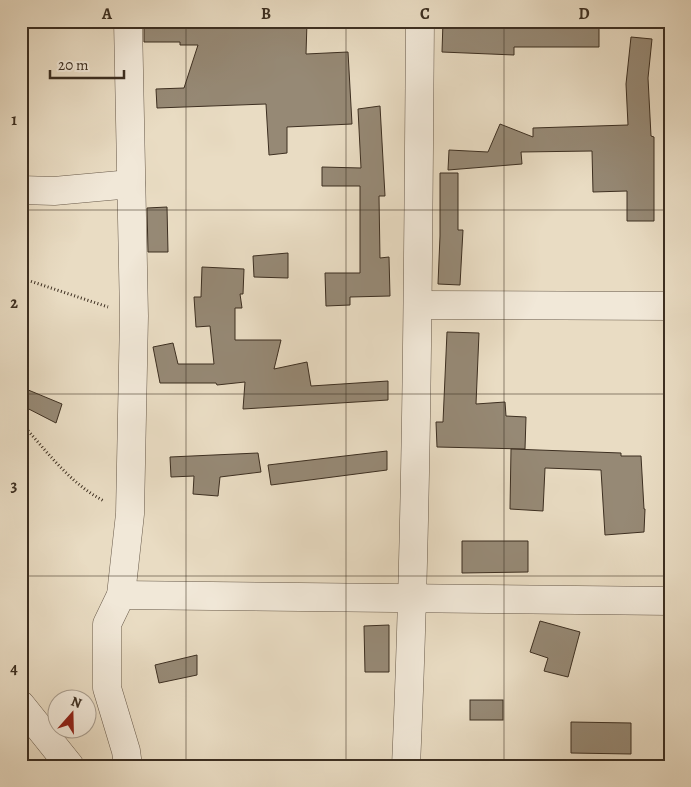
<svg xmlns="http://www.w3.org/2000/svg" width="691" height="787" font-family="Alegreya,serif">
	<rect width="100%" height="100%" fill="#e9dcc3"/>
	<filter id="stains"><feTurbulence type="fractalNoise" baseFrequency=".004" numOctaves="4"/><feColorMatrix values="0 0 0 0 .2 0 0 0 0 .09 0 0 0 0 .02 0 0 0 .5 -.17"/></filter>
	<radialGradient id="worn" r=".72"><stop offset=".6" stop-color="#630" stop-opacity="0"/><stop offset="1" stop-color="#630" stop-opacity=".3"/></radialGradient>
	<g fill="#968975" stroke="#3d2f21">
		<path d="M144 21H164V23L307 22 306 54 348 52 352 124 287 127V153L269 155 266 104 157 108 156 89 184 88 198 45H180V42H144Z"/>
		<path d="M443 21H599V47H514V55L442 52Z"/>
		<path d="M631 37 652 39 648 78 651 136 654 137V221H627V191L593 192 592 151 521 152 522 164 448 170 449 150 488 152 500 124 533 137V128L628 125 626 84Z"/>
		<path d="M380 106 385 196H379L380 258 389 257 390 296 350 297V305L326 306 325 273H360V186H322V167L361 168 358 109Z"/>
		<path d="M440 173H458V230H463L460 285 438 284 440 236Z"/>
		<path d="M167 207 168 252H148L147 208Z"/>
		<path d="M288 253V278L254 277 253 256Z"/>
		<path d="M202 267 244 269 243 294H240L242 308H235V340H281L274 369 307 362 311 386 388 381V400L243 409 245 382 217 385 216 383H160L153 347 173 343 178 364H214L210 326 196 327 194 297H201Z"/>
		<path d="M447 332 479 333 476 404 505 402 506 416 526 417 525 449 437 447 436 422H443Z"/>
		<path d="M21 387 62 404 56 423 21 405Z"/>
		<path d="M511 449 621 453V456H641L644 509H645L644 532 605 535 601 470 545 468 543 511 510 509Z"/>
		<path d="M387 451V470L271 485 268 465Z"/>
		<path d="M258 453 261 472 220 477 218 496 193 494 194 476 171 477 170 457Z"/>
		<path d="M462 541H528V572L462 573Z"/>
		<path d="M540 621 580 632 568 677 544 671 548 658 530 652Z"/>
		<path d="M389 625V672H365L364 626Z"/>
		<path d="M197 655V675L159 683 155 665Z"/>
		<rect x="470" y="700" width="33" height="20"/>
		<path d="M571 722 631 723V754L571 753Z"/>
	</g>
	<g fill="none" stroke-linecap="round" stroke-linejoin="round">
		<defs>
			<g id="minor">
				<path d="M128 21 134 316 130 514 121 595 107 624V688L126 751 128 766"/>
				<path d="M21 190 54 191 131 184"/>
				<path d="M418 305 670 306"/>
				<path d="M121 595 670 601"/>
				<path d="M21 705 70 766"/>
				<path d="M406 766C417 518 418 270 420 21"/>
			</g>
		</defs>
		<use href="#minor" stroke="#685a4a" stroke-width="29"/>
		<g stroke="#3d2f21" stroke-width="3" stroke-dasharray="1 2.5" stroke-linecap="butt">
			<path d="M21 278 108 307"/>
			<path d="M21 423C47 451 69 483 104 501"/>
		</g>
		<use href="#minor" stroke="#f1e8d8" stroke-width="28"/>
	</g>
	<path fill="none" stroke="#3d2f21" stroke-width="1" stroke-opacity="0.55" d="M186 21V766M346 21V766M504 21V766M21 210H670M21 394H670M21 576H670"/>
	<rect width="691" height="787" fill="none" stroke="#e9dcc3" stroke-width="55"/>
	<g transform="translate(72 714) rotate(20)"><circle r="24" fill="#f1e8d8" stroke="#a99e8f"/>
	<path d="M0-4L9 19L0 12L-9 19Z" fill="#8f2418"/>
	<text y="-8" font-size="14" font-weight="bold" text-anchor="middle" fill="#3d2f21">N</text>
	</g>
	<path d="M50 70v8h74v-8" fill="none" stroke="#3d2f21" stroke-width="2.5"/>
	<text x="58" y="70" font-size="15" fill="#3d2f21" stroke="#f1e8d8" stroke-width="4" paint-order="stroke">20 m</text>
	<rect x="28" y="28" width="636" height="732" fill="none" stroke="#3d2f21" stroke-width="2"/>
	<g font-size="16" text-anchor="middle" font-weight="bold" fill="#3d2f21">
		<text x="107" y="19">A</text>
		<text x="266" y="19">B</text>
		<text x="425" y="19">C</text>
		<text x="584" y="19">D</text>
		<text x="14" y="125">1</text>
		<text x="14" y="308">2</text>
		<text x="14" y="491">3</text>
		<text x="14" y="674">4</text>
	</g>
	<rect width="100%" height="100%" filter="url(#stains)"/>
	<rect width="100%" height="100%" fill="url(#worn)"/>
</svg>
